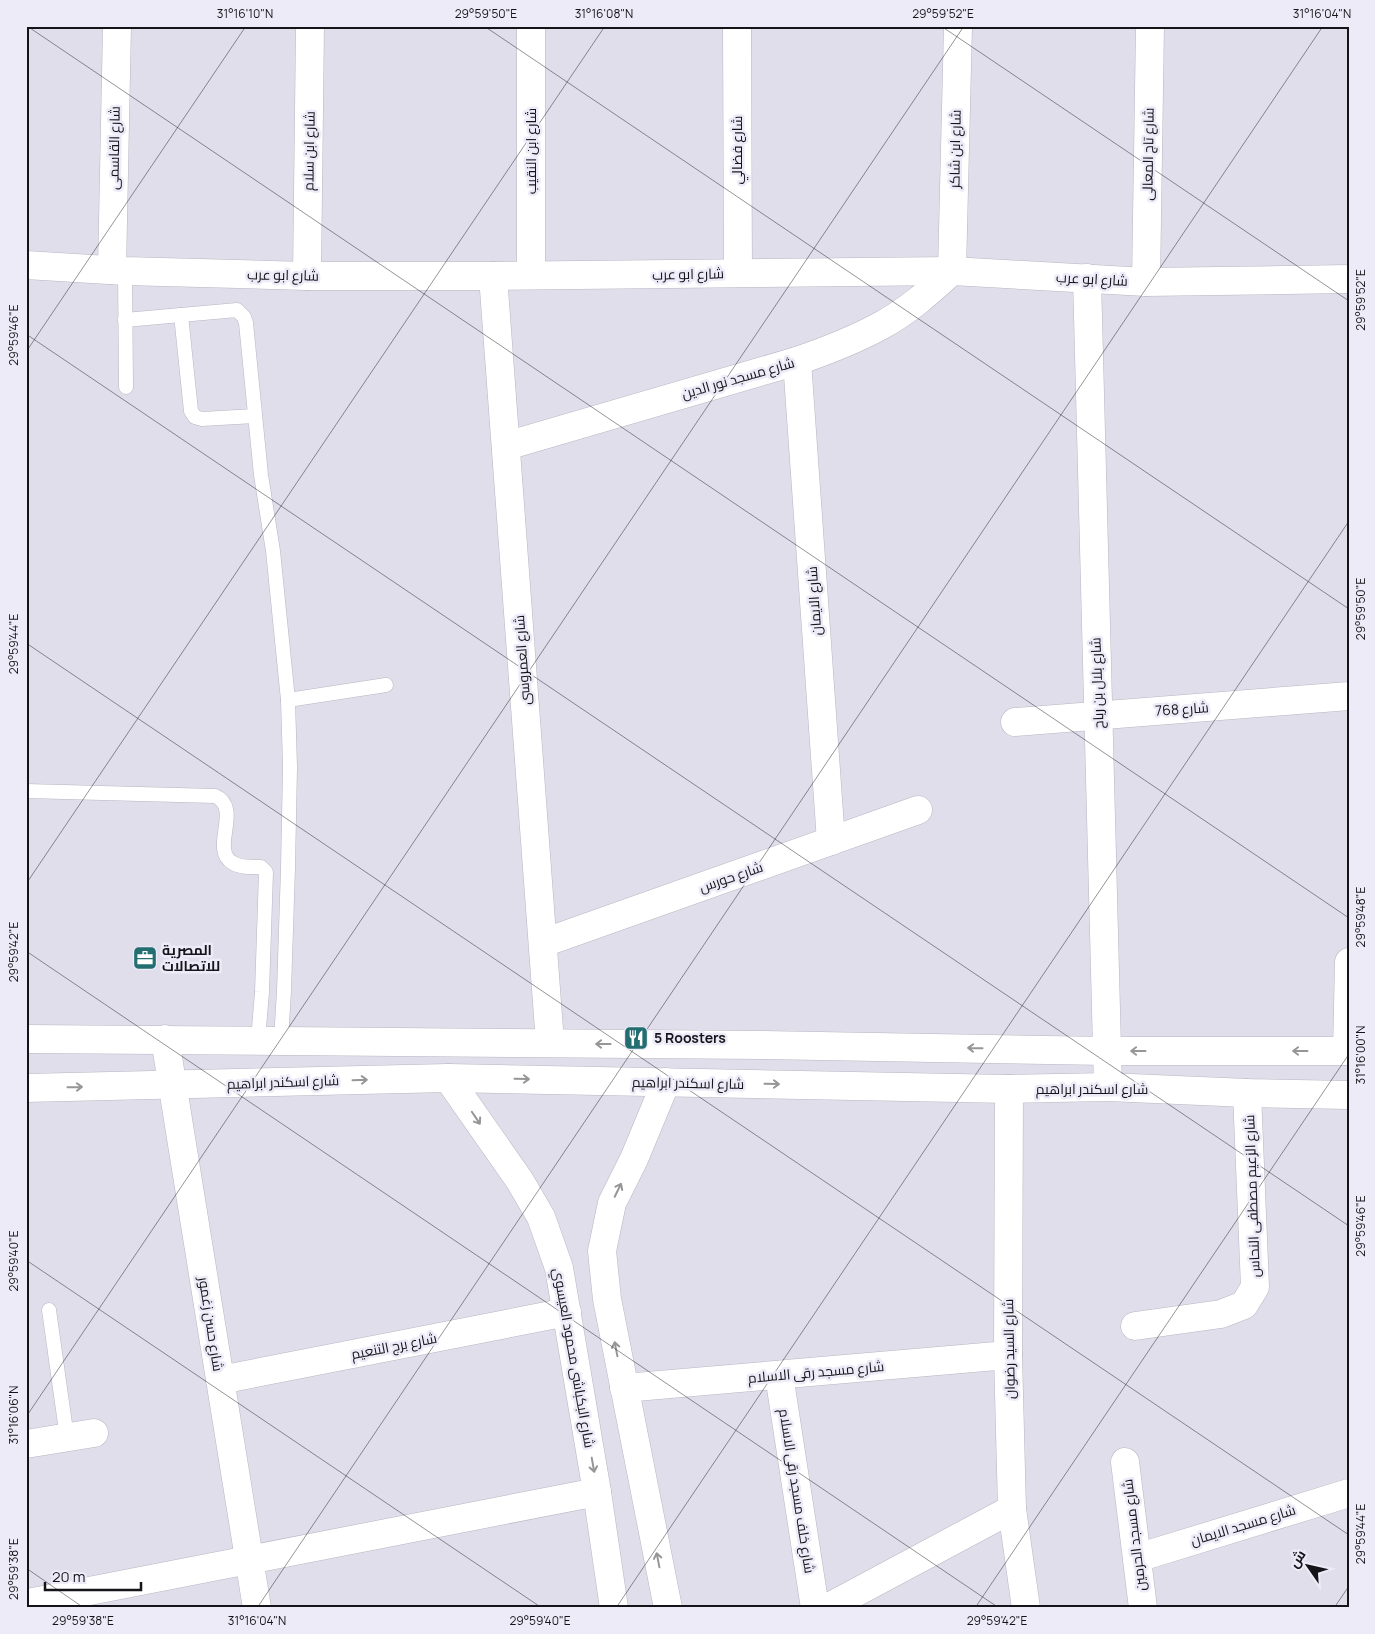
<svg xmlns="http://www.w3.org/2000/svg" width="1375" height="1634" font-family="Manrope,Cairo,sans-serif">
	<rect width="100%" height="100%" fill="#e0deeb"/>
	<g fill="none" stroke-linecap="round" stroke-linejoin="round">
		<defs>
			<g id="service">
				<path d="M125 271 126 387"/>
				<path d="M181 315 191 411 195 417 202 419 255 416"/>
				<path d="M125 320 237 310 244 317 246 323 261 475 273 551 288 700 290 767 288 868 284 991 281 1040"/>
				<path d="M288 700 386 685"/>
				<path d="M26 791 215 796C243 808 209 850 233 863 241 868 252 867 261 867L266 872 262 992 258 1040"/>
				<path d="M49 1310 67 1438"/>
			</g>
			<g id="minor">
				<path d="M531 26V275"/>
				<path d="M737 26 738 273"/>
				<path d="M26 265 125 271 307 276H493L952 271 1146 282 1349 279"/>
				<path d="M112 270 117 26"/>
				<path d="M307 276 310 26"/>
				<path d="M493 276 550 1043"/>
				<path d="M1087 278 1108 1087"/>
				<path d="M1146 282 1150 26"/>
				<path d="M797 361 831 841"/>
				<path d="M506 446 797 361C826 351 855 340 882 325 908 311 930 291 952 271L958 26"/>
				<path d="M1015 722 1349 696"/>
				<path d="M543 943 918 810"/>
				<path d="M165 1039 257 1608"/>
				<path d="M1347 1051 1349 962"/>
				<path d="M1009 1089 1008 1355 1012 1509 1026 1608"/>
				<path d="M1135 1326 1221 1314 1244 1305 1255 1287 1247 1093"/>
				<path d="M779 1375 815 1608"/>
				<path d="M220 1380 567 1312"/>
				<path d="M624 1388 1008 1355"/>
				<path d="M26 1444 94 1433"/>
				<path d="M1125 1462 1143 1608"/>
				<path d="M1137 1558 1349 1493"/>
				<path d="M33 1602 597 1492"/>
				<path d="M827 1608 1012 1509"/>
			</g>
			<g id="tertiary">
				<path d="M26 1039 763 1045 1107 1051H1349"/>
				<path d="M448 1078 520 1181 541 1217 559 1268 597 1492 614 1608"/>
				<path d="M666 1082 634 1159 612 1203 602 1251 607 1299 668 1608"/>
				<path d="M26 1088 448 1078 1009 1089 1108 1087 1247 1093 1349 1095"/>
			</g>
		</defs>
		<use href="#service" stroke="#b7b6c2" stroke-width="15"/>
		<use href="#minor" stroke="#b7b6c2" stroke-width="29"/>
		<use href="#tertiary" stroke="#b7b6c2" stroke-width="29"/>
		<use href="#service" stroke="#fff" stroke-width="14"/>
		<use href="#minor" stroke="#fff" stroke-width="28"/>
		<use href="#tertiary" stroke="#fff" stroke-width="28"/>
	</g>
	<defs><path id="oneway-shaft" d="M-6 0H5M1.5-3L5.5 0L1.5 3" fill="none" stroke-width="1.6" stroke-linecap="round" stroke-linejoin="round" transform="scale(1.25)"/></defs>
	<g stroke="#969698">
		<use href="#oneway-shaft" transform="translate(603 1044) rotate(-180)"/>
		<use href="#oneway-shaft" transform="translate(975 1048) rotate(-179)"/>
		<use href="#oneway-shaft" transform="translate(1138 1051) rotate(-180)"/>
		<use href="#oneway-shaft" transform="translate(1300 1051) rotate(-180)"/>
		<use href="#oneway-shaft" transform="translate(522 1079) rotate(1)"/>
		<use href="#oneway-shaft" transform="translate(360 1080) rotate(-2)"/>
		<use href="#oneway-shaft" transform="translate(772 1084) rotate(1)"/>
		<use href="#oneway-shaft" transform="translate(75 1087) rotate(-1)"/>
		<use href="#oneway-shaft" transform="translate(476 1118) rotate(56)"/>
		<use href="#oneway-shaft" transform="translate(618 1190) rotate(-64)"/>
		<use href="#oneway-shaft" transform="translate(616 1349) rotate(-101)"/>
		<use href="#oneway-shaft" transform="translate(593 1465) rotate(80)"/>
		<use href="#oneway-shaft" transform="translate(658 1560) rotate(-101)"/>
	</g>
	<path fill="none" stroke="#151519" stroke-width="1" stroke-opacity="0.45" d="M27 26 1349 918M484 26 1349 609M941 26 1349 301M26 334 1349 1226M26 352 246 26M26 643 1349 1535M26 884 605 26M26 951 999 1608M26 1260 542 1608M26 1417 964 26M26 1568 84 1608M257 1608 1323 26M616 1608 1349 521M975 1608 1349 1054M1334 1608 1349 1586"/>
	<defs>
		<symbol id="office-square" viewBox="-11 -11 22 22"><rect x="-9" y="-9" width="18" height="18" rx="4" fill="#226e71" stroke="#edebf8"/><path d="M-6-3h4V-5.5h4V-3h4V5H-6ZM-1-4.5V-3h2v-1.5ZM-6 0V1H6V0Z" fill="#fff"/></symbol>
		<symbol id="restaurant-square" viewBox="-11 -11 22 22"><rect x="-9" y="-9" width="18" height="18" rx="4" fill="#226e71" stroke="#edebf8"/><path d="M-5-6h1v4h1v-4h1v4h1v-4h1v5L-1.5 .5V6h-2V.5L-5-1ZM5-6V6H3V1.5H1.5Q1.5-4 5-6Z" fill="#fff"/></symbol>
	</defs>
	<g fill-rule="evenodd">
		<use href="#office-square" x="131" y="944" width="28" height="28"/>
		<use href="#restaurant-square" x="622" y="1024" width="28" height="28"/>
	</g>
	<g text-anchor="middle" stroke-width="5" stroke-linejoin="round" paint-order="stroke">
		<g font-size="14" fill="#151519" stroke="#edebf8">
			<text transform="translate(114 148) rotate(-89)" y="5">شارع القاسمى</text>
			<text transform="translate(955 149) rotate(-89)" y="5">شارع ابن شاكر</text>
			<text transform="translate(737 150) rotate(-90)" y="5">شارع فضالي</text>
			<text transform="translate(309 151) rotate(-89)" y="5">شارع ابن سلام</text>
			<text transform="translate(531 151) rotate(-90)" y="5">شارع ابن النقيب</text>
			<text transform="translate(1148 154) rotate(-89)" y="5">شارع تاج المعالى</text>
			<text transform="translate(688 274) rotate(-1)" y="5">شارع ابو عرب</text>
			<text transform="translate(283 275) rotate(1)" y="5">شارع ابو عرب</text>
			<text transform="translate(1092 279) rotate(3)" y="5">شارع ابو عرب</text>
			<text transform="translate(738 378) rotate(-16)" y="5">شارع مسجد نور الدين</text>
			<text transform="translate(814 601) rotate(-94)" y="5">شارع الايمان</text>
			<text transform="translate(522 660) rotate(-94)" y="5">شارع العمروسى</text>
			<text transform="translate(1097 683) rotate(-92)" y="5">شارع بلال بن رباح</text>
			<text transform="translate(1182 709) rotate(-4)" y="5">شارع 768</text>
			<text transform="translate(731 877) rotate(-19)" y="5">شارع حورس</text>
			<text transform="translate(283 1082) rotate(-2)" y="5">شارع اسكندر ابراهيم</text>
			<text transform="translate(688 1083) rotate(1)" y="5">شارع اسكندر ابراهيم</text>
			<text x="1092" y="1094">شارع اسكندر ابراهيم</text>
			<text transform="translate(1252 1196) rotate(-92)" y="5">شارع الزعيم مصطفى النحاس</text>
			<text transform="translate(211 1324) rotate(81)" y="5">شارع حسن زغمور</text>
			<text transform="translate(394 1346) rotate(-11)" y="5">شارع برج التنعيم</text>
			<text transform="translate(1009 1349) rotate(-91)" y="5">شارع السيد رضوان</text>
			<text transform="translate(574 1358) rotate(80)" y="5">شارع البكباشى محمود العيسوي</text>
			<text transform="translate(816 1372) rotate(-5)" y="5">شارع مسجد رقى الاسلام</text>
			<text transform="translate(797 1491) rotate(81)" y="5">شارع خلف مسجد رقى الاسلام</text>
			<text transform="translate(1243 1525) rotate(-17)" y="5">شارع مسجد الايمان</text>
			<text transform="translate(1134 1535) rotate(-97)" y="5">شارع مسجد الحرمين</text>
		</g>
		<g font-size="14" font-weight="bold" fill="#151519" stroke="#edebf8" text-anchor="start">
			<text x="162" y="955">المصرية<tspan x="162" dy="16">للاتصالات</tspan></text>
			<text x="654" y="1043">5 Roosters</text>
		</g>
	</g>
	<rect width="1375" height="1634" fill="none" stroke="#edebf8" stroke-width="55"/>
	<g transform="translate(1308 1566) rotate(304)" stroke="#edebf8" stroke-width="4" paint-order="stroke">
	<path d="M0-4L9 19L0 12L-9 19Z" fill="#151519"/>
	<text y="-8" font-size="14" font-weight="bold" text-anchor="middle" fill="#151519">ش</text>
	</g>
	<path d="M45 1582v8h96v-8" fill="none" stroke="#151519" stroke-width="2.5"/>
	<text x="52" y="1582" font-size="15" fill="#151519" stroke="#edebf8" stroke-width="4" paint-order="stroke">20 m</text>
	<rect x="28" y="28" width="1320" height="1578" fill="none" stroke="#151519" stroke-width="2"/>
	<g font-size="12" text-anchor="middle" fill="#151519">
		<text x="245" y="18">31°16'10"N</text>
		<text x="486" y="18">29°59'50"E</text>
		<text x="604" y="18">31°16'08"N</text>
		<text x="943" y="18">29°59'52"E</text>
		<text x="1322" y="18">31°16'04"N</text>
		<text transform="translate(1361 300) rotate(-90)" y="4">29°59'52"E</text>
		<text transform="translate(14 335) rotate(-90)" y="4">29°59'46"E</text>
		<text transform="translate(1361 609) rotate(-90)" y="4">29°59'50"E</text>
		<text transform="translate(14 644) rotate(-90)" y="4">29°59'44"E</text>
		<text transform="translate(1361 917) rotate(-90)" y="4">29°59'48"E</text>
		<text transform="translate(14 952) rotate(-90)" y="4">29°59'42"E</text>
		<text transform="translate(1361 1055) rotate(-90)" y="4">31°16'00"N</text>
		<text transform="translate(1361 1226) rotate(-90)" y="4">29°59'46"E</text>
		<text transform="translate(14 1261) rotate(-90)" y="4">29°59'40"E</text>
		<text transform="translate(14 1415) rotate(-90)" y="4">31°16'06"N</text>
		<text transform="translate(1361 1534) rotate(-90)" y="4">29°59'44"E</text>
		<text transform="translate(14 1569) rotate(-90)" y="4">29°59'38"E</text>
		<text x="83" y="1625">29°59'38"E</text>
		<text x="257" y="1625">31°16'04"N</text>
		<text x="540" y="1625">29°59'40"E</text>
		<text x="997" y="1625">29°59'42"E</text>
	</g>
</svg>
